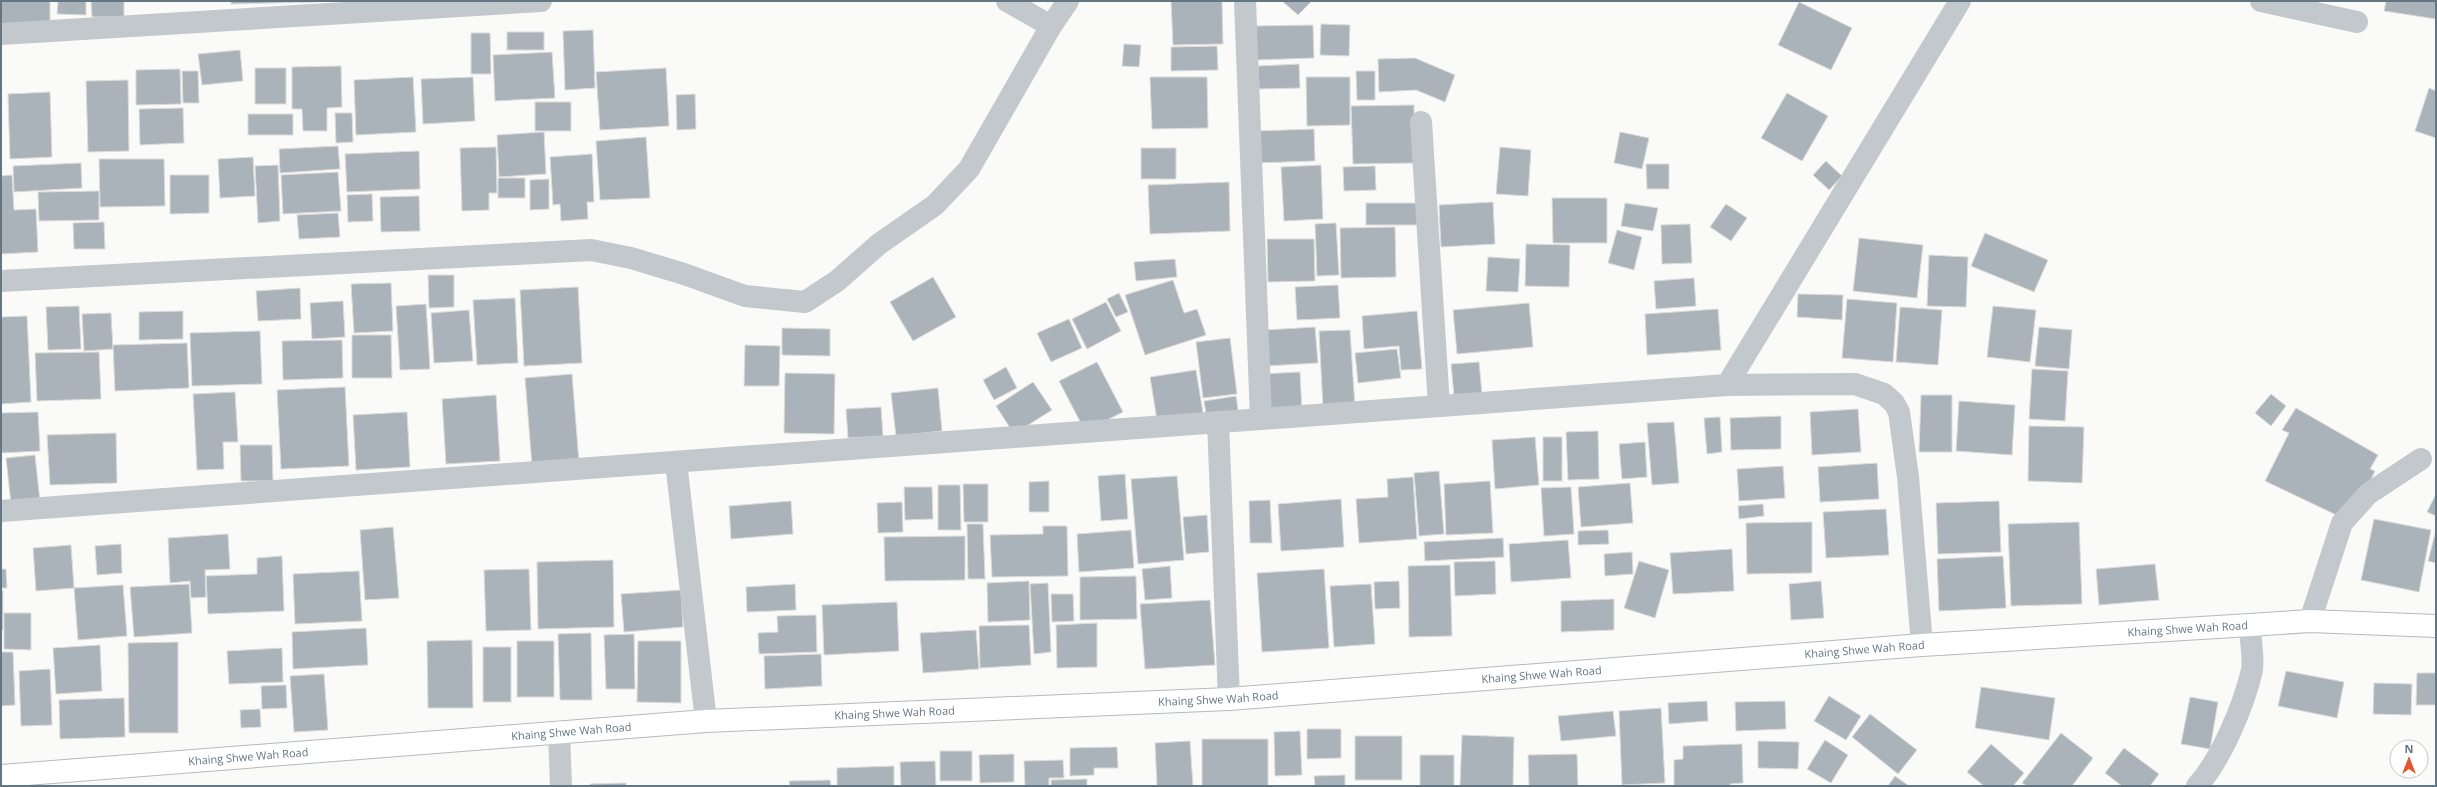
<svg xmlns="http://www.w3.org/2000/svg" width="2437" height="787" font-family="'Open Sans',sans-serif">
	<rect width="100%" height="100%" fill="#fafaf8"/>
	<g fill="#aab3b9" stroke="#dcdcda">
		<path d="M1 1H50V26L1 27Z"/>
		<path d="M58 1H86V15L57 14Z"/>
		<path d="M91 1H124V17H92Z"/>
		<path d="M231 1H316V2L231 4Z"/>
		<path d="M1171 1H1222L1223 44 1173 45Z"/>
		<path d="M1282 1H1312L1298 15Z"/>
		<path d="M2386 1H2436V19L2384 11Z"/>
		<path d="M1799 2 1852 28 1831 70 1778 45Z"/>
		<path d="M1321 24 1350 25 1349 56 1320 55Z"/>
		<path d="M1313 25 1314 58 1256 60 1254 26Z"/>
		<path d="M593 30 595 88 565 90 563 31Z"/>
		<rect x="507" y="32" width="37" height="18"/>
		<path d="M471 33H490L491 74H471Z"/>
		<path d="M1124 44 1141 45 1139 67 1122 66Z"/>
		<path d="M1217 46 1218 70 1171 71V47Z"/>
		<path d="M240 50 243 81 202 85 198 54Z"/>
		<path d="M552 52 555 98 495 101 493 55Z"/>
		<path d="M1415 58 1455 75 1445 102 1416 90 1379 92 1378 59Z"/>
		<path d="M1299 64 1300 88 1259 89 1258 66Z"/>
		<path d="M341 66 342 107 327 108V131H303L302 109H292V67Z"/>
		<rect x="255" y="68" width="31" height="36"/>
		<path d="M666 68 669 126 600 130 596 72Z"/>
		<path d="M180 69 181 104 136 105V70Z"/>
		<path d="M182 71H198L199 103H183Z"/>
		<path d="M1356 71H1375V100H1357Z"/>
		<path d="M413 77 416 132 356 135 354 80Z"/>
		<path d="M473 77 475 121 423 124 421 79Z"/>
		<path d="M1150 77H1207L1208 128 1152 129Z"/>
		<path d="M1306 77H1350V125L1307 126Z"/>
		<path d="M128 80 129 151 88 152 86 81Z"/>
		<path d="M2429 88 2436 91V138L2415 131Z"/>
		<path d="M50 92 52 157 10 159 8 94Z"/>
		<path d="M1787 93 1828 116 1802 161 1761 138Z"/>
		<path d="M695 94 696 129 677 130 676 95Z"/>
		<rect x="535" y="102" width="36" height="29"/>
		<path d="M1414 105 1415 163 1353 164 1351 106Z"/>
		<path d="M183 108 184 143 140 145 139 109Z"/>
		<path d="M335 113H352L353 142 336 143Z"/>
		<rect x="248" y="114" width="45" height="21"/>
		<path d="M1314 129 1315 161 1257 163 1256 131Z"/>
		<path d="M544 132 546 174 499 177 497 135Z"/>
		<path d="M1620 132 1649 138 1642 169 1614 163Z"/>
		<path d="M646 137 650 198 600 200 596 141Z"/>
		<path d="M338 146 340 169 280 173 279 149Z"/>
		<path d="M496 147 497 193H489V210L462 211 460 148Z"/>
		<path d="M1500 147 1531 150 1528 196 1496 194Z"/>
		<rect x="1141" y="148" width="35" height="31"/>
		<path d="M419 151 420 189 347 192 345 154Z"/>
		<path d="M592 154 594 202H587L588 219 561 221 560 204 553 205 550 157Z"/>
		<path d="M253 157 255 196 220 198 218 159Z"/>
		<path d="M99 159H164L165 206 100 207Z"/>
		<path d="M1826 161 1842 176 1829 190 1813 175Z"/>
		<path d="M81 163 82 188 14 192 13 166Z"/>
		<path d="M1646 164H1669V189H1647Z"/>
		<path d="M278 165 280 221 258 223 255 166Z"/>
		<path d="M1321 165 1323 219 1284 221 1281 167Z"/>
		<path d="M1375 166 1376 190 1344 191 1343 167Z"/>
		<path d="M338 172 341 211 283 214 281 175Z"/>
		<path d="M12 175 14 210 36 209 38 252 1 254V176Z"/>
		<path d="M170 175H209V213L170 214Z"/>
		<rect x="498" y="178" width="27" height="20"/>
		<path d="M549 179V209L530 210V180Z"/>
		<path d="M1229 182 1230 231 1150 234 1148 185Z"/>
		<path d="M99 191V220L39 221 38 192Z"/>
		<path d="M372 194 373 221 348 222 347 195Z"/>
		<path d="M419 196 420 231 381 232 380 197Z"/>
		<path d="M1552 198H1607V243H1553Z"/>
		<path d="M1493 202 1495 244 1441 247 1439 205Z"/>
		<rect x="1366" y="203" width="52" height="22"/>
		<path d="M1625 203 1658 208 1653 231 1621 226Z"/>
		<path d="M1726 204 1747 218 1731 241 1710 227Z"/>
		<path d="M338 213 340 237 299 239 297 215Z"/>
		<path d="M104 222 105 249H74L73 223Z"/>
		<path d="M1336 223 1339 275 1317 276 1315 224Z"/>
		<path d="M1690 224 1692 263 1662 264 1661 225Z"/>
		<path d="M1395 227 1396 277 1341 278 1340 228Z"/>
		<path d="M1617 230 1642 237 1634 270 1608 263Z"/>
		<path d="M1985 233 2048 260 2034 292 1971 266Z"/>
		<path d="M1859 238 1923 245 1917 298 1853 291Z"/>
		<path d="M1267 239H1314L1315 281 1268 282Z"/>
		<path d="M1526 244 1570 245 1569 287 1525 286Z"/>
		<path d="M1929 255 1968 257 1966 307 1927 306Z"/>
		<path d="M1488 257 1520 259 1518 292 1486 291Z"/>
		<path d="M1175 259 1177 277 1136 281 1134 262Z"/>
		<path d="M428 275H454V307L429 308Z"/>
		<path d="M933 277 956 317 913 341 890 302Z"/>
		<path d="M1694 278 1696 306 1656 309 1654 281Z"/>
		<path d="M1173 280 1184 313 1197 309 1206 335 1145 355 1125 295Z"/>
		<path d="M391 283 393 331 354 333 351 284Z"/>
		<path d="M1338 285 1340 318 1297 320 1295 287Z"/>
		<path d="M578 287 582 363 524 366 520 290Z"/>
		<path d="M300 288 301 319 258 321 256 291Z"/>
		<path d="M1119 293 1128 312 1116 317 1107 299Z"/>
		<path d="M1798 294 1843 295 1842 320 1797 317Z"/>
		<path d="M515 298 518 363 477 365 473 300Z"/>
		<path d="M1847 299 1897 303 1893 362 1842 358Z"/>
		<path d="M343 301 345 337 312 339 310 303Z"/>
		<path d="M1106 302 1121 331 1087 349 1072 319Z"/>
		<path d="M1529 303 1533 347 1457 354 1453 310Z"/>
		<path d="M426 304 430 369 400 370 396 306Z"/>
		<path d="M79 306 81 349 48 350 46 307Z"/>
		<path d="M1993 306 2036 310 2030 362 1987 357Z"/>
		<path d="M1900 307 1942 310 1938 365 1896 362Z"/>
		<path d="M1718 309 1721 350 1647 355 1645 314Z"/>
		<path d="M469 310 473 361 434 363 431 313Z"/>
		<path d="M183 311V339L139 340V312Z"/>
		<path d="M1417 311 1422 369 1401 370 1399 346 1364 349 1362 316Z"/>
		<path d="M111 313 113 349 84 351 82 314Z"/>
		<path d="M27 316 31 402 1 404V317Z"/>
		<path d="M1069 319 1082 348 1051 362 1037 333Z"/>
		<path d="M1315 327 1318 363 1267 366 1265 330Z"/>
		<path d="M2039 327 2072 330 2069 369 2035 366Z"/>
		<path d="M782 328 830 329V356L782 355Z"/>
		<path d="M1350 330 1355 408 1323 409 1319 331Z"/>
		<path d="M260 331 262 384 192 386 190 333Z"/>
		<path d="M352 335H391L392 378H352Z"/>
		<path d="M1230 338 1237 394 1203 398 1196 342Z"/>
		<path d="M342 340 343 378 283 380 282 341Z"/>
		<path d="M187 343 189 388 115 391 113 345Z"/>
		<path d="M745 345 780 346 779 386H744Z"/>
		<path d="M1397 349 1401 378 1358 383 1355 353Z"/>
		<path d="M99 352 101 399 37 401 35 353Z"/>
		<path d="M1097 362 1123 412 1085 431 1059 381Z"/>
		<path d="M1479 362 1482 394 1454 396 1451 364Z"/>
		<path d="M1006 367 1017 388 994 400 983 380Z"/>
		<path d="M2032 369 2068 371 2065 421 2029 419Z"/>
		<path d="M1196 370 1203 413 1157 420 1150 377Z"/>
		<path d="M1300 372 1302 412 1264 414 1262 374Z"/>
		<path d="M785 373 835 374 834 434 784 433Z"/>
		<path d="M572 374 579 462 532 466 525 378Z"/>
		<path d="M1033 382 1052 410 1014 434 996 406Z"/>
		<path d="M345 387 349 466 281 469 277 390Z"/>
		<path d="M938 388 942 431 896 436 891 393Z"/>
		<path d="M235 392 238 442H223L224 469 197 470 193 394Z"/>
		<path d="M2271 394 2286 406 2271 426 2255 413Z"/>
		<path d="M496 395 500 461 446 464 442 399Z"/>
		<path d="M1921 395H1952V452H1919Z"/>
		<path d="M1236 396 1239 416 1207 420 1204 401Z"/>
		<path d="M1959 401 2015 405 2012 455 1956 451Z"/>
		<path d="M881 407 883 436 848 438 846 409Z"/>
		<path d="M2296 408 2378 455 2370 469 2375 471 2351 522 2265 481 2289 433 2282 430Z"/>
		<path d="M1858 409 1861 452 1812 455 1810 412Z"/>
		<path d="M38 412 40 451 1 453V413Z"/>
		<path d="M407 412 410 467 356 470 353 415Z"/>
		<path d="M1781 416V449L1731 450 1730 418Z"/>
		<path d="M1720 417 1722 452 1707 454 1704 418Z"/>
		<path d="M1674 422 1679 483 1652 485 1647 423Z"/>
		<path d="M2029 426 2084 427 2082 483 2028 481Z"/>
		<path d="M1598 431 1599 479 1568 480 1566 432Z"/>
		<path d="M116 433 117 483 50 485 47 435Z"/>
		<path d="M1535 437 1539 485 1495 489 1492 440Z"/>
		<rect x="1543" y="437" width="19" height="44"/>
		<path d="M1645 442 1647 477 1622 479 1619 444Z"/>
		<path d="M240 445H272L273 481H241Z"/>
		<path d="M35 455 40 501 11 504 6 458Z"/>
		<path d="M1877 463 1879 499 1820 502 1818 467Z"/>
		<path d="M1783 466 1785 498 1739 501 1737 469Z"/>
		<path d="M1439 471 1444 534 1419 536 1414 473Z"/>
		<path d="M1125 474 1128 519 1101 521 1098 476Z"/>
		<path d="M1177 476 1184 560 1138 564 1131 479Z"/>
		<path d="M1413 477 1417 539 1359 543 1356 499 1388 497 1387 479Z"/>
		<path d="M1049 481V512H1029V482Z"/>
		<path d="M1490 481 1493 533 1446 535 1444 484Z"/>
		<path d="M1630 483 1633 523 1581 527 1578 487Z"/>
		<path d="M963 484H988V522H964Z"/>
		<path d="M938 485H960L961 530H938Z"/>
		<path d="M904 487H932L933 519 905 520Z"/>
		<path d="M1571 487 1574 534 1544 536 1541 488Z"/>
		<path d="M2436 494V516L2427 512Z"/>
		<path d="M1341 499 1344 547 1281 551 1278 504Z"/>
		<path d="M1270 500 1272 543H1250L1249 501Z"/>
		<path d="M791 501 793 534 731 539 729 506Z"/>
		<path d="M1999 501 2001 552 1938 554 1936 503Z"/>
		<path d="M902 502 903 532 878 533 877 503Z"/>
		<path d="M1763 504 1764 516 1739 519 1738 506Z"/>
		<path d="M1886 509 1889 555 1826 558 1823 512Z"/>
		<path d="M1207 515 1209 552 1186 554 1183 517Z"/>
		<path d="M2374 519 2431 530 2419 592 2361 580Z"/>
		<path d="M1812 522V573L1747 574 1746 523Z"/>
		<path d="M2079 522 2082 604 2011 606 2008 524Z"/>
		<path d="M967 524H983L985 579H968Z"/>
		<path d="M1043 526H1067L1068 576 992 577 990 535 1043 534Z"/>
		<path d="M393 527 399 598 365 600 360 530Z"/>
		<path d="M1131 530 1134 568 1079 572 1077 534Z"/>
		<path d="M1608 530 1609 544 1578 545V531Z"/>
		<path d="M228 534 230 569 205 570 206 597 191 598 190 581 170 583 168 538Z"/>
		<path d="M2435 534 2436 535V563L2428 561Z"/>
		<path d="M965 536V580L885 581 884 537Z"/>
		<path d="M1503 538 1504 557 1425 561 1424 542Z"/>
		<path d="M1568 540 1571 578 1511 582 1509 544Z"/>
		<path d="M121 544 122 573 97 575 95 546Z"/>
		<path d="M71 545 74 588 36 591 33 548Z"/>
		<path d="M1732 549 1734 591 1673 594 1670 553Z"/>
		<path d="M1632 552 1633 574 1605 576 1604 554Z"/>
		<path d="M282 556 284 611 208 614 206 576 257 574V558Z"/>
		<path d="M2003 556 2006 608 1939 611 1937 559Z"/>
		<path d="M613 560 614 627 538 629 537 562Z"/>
		<path d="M1495 561 1496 594 1455 596 1454 562Z"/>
		<path d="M1639 561 1669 570 1655 618 1624 608Z"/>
		<path d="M2155 564 2159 600 2099 605 2096 569Z"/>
		<path d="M1450 565 1452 636 1409 637 1408 566Z"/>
		<path d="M1170 566 1172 598 1145 600 1142 569Z"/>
		<path d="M1 569H6L7 588H1Z"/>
		<path d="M529 569 531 630 486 631 484 570Z"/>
		<path d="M1324 569 1329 648 1262 652 1257 573Z"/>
		<path d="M359 571 362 621 295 624 293 574Z"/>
		<path d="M1136 576 1137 619 1080 620V577Z"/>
		<path d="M1029 581 1030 620 988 622 987 583Z"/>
		<path d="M1399 581 1400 608 1375 609 1374 582Z"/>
		<path d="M1821 581 1824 618 1791 620 1789 584Z"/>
		<path d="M1048 583 1051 652 1034 654 1030 584Z"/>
		<path d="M189 584 192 633 134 637 130 587Z"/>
		<path d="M795 584 796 610 747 612 746 587Z"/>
		<path d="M1371 584 1375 644 1334 647 1330 586Z"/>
		<path d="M123 585 127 636 78 640 74 588Z"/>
		<path d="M681 590 683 627 624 632 621 594Z"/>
		<rect x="1" y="591" width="2" height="39"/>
		<path d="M1051 594H1073L1074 621 1052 622Z"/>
		<path d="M1614 599V630L1561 632V601Z"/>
		<path d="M1210 600 1215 665 1145 669 1140 604Z"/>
		<path d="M897 602 899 651 824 655 822 605Z"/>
		<path d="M4 613H31V650L4 649Z"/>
		<path d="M816 615 817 652 759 654 758 633 778 632 777 616Z"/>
		<path d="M1097 623V667L1057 668 1056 625Z"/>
		<path d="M1029 625 1031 665 980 668 979 626Z"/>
		<path d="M366 628 368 665 293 669 292 632Z"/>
		<path d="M976 630 979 669 923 673 920 633Z"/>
		<path d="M591 633 592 700H560L558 634Z"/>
		<path d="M634 634 635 689H606L604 635Z"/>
		<path d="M472 640 473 708H428L427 641Z"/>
		<rect x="517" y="641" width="37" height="56"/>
		<path d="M638 641H681V703L637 702Z"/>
		<path d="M178 642V733H129L128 643Z"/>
		<path d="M100 645 102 691 56 694 53 648Z"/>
		<rect x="483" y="647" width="28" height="55"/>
		<path d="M282 648 283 682 229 684 227 651Z"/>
		<path d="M1 652H13L15 705 1 706Z"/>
		<path d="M821 654 822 686 765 689 764 656Z"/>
		<path d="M50 669 52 725 21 726 19 671Z"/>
		<path d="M2286 671 2344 682 2337 718 2278 706Z"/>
		<path d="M2417 673H2436V705H2416Z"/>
		<path d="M324 674 328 730 294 732 290 676Z"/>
		<path d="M2374 683 2412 684 2411 715 2373 714Z"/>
		<path d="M286 685 287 708 262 709 261 686Z"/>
		<path d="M1981 687 2055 698 2049 740 1975 728Z"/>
		<path d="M1829 696 1861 716 1846 740 1814 721Z"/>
		<path d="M2190 697 2218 702 2210 749 2181 744Z"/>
		<path d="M124 698 125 737 60 739 59 700Z"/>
		<path d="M1707 701 1708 721 1669 724 1668 703Z"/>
		<path d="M1785 701 1786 729 1736 731 1735 702Z"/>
		<path d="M1661 708 1665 783 1622 785 1619 711Z"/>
		<path d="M260 709 261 727 241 728 240 710Z"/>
		<path d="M1613 711 1616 736 1561 741 1558 716Z"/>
		<path d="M1870 714 1917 750 1898 774 1852 737Z"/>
		<path d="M1307 729H1341V758L1307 759Z"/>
		<path d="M1300 731 1302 775 1275 776 1274 732Z"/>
		<path d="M2061 733 2093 758 2072 786H2027L2022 783Z"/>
		<path d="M1462 735 1514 737 1513 786H1460Z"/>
		<rect x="1355" y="736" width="47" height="44"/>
		<rect x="1202" y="739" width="66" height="47"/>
		<path d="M1825 740 1848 755 1831 783 1807 769Z"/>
		<path d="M1190 741 1193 786H1157L1155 743Z"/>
		<path d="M1758 741 1799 742 1798 769 1758 768Z"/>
		<path d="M1742 744 1743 783 1730 784V786H1674V760L1683 759V746Z"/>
		<path d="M1991 744 2024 773 2013 786H1984L1967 772Z"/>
		<path d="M1117 747 1118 768H1094V775L1070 776V748Z"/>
		<path d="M2124 748 2159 774 2150 786H2122L2105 773Z"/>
		<rect x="940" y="751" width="32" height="30"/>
		<path d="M1014 754V782L980 783 979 755Z"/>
		<path d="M1577 754 1578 786H1529L1528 755Z"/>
		<rect x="1420" y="755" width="34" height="31"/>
		<path d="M1063 760 1064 778H1049V786H1025L1024 761Z"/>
		<path d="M935 761 936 786H901L900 762Z"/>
		<path d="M894 766V786H837V768Z"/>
		<path d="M1345 775V786H1315L1314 776Z"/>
		<path d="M1895 776 1909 786H1888Z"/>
		<path d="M1087 779V786H1051V780Z"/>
		<path d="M830 780 831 786H790L789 781Z"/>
		<path d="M626 783V786H590V784Z"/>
	</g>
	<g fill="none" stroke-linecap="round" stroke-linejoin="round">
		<defs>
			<g id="secondary">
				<path id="s1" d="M1 776 706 721 1229 699 1922 645 2250 625 2310 621 2436 626"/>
			</g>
		</defs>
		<use href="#secondary" stroke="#b3babf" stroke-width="24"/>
		<g stroke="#c3c8cc" stroke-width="22">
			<path d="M1007 1 1051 26"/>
			<path d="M1245 1 1261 419"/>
			<path d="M2261 1 2357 22"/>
			<path d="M1 34 541 1"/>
			<path d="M1421 122 1439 406"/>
			<path d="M1 281 591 250 631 258 684 274 745 296 805 302 837 281 879 244 935 205 969 169 1051 26 1068 1"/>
			<path d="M1727 385 1960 1"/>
			<path d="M1218 422 1229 699"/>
			<path d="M676 462 706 721"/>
			<path d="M1 511 1727 385 1855 384 1884 394 1894 403 1899 412 1908 477 1922 645"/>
			<path d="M2310 621 2342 523 2368 494 2421 459"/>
			<path d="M559 732 561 786"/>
			<path d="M2197 786C2221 760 2244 705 2252 670 2254 657 2250 639 2250 625"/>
		</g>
		<use href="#secondary" stroke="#fff" stroke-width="22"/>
	</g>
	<g text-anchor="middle" stroke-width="4" stroke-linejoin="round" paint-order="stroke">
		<g font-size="11" fill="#657683" stroke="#fff">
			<text dy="4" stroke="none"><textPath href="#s1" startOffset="2192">Khaing Shwe Wah Road</textPath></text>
			<text dy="4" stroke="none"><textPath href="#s1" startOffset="1868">Khaing Shwe Wah Road</textPath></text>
			<text dy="4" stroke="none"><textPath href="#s1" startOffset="1544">Khaing Shwe Wah Road</textPath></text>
			<text dy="4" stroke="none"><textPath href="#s1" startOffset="1220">Khaing Shwe Wah Road</textPath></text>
			<text dy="4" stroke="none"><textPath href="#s1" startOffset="896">Khaing Shwe Wah Road</textPath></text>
			<text dy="4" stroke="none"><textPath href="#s1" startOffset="572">Khaing Shwe Wah Road</textPath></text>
			<text dy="4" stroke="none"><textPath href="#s1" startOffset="248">Khaing Shwe Wah Road</textPath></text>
		</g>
	</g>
	<rect width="2437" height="787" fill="none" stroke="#657683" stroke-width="4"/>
	<g transform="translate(2409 759)"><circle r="19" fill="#ffffff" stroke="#c1c8cd"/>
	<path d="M0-3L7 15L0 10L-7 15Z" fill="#e4572e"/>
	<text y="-6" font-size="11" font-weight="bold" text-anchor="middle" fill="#657683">N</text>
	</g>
</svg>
